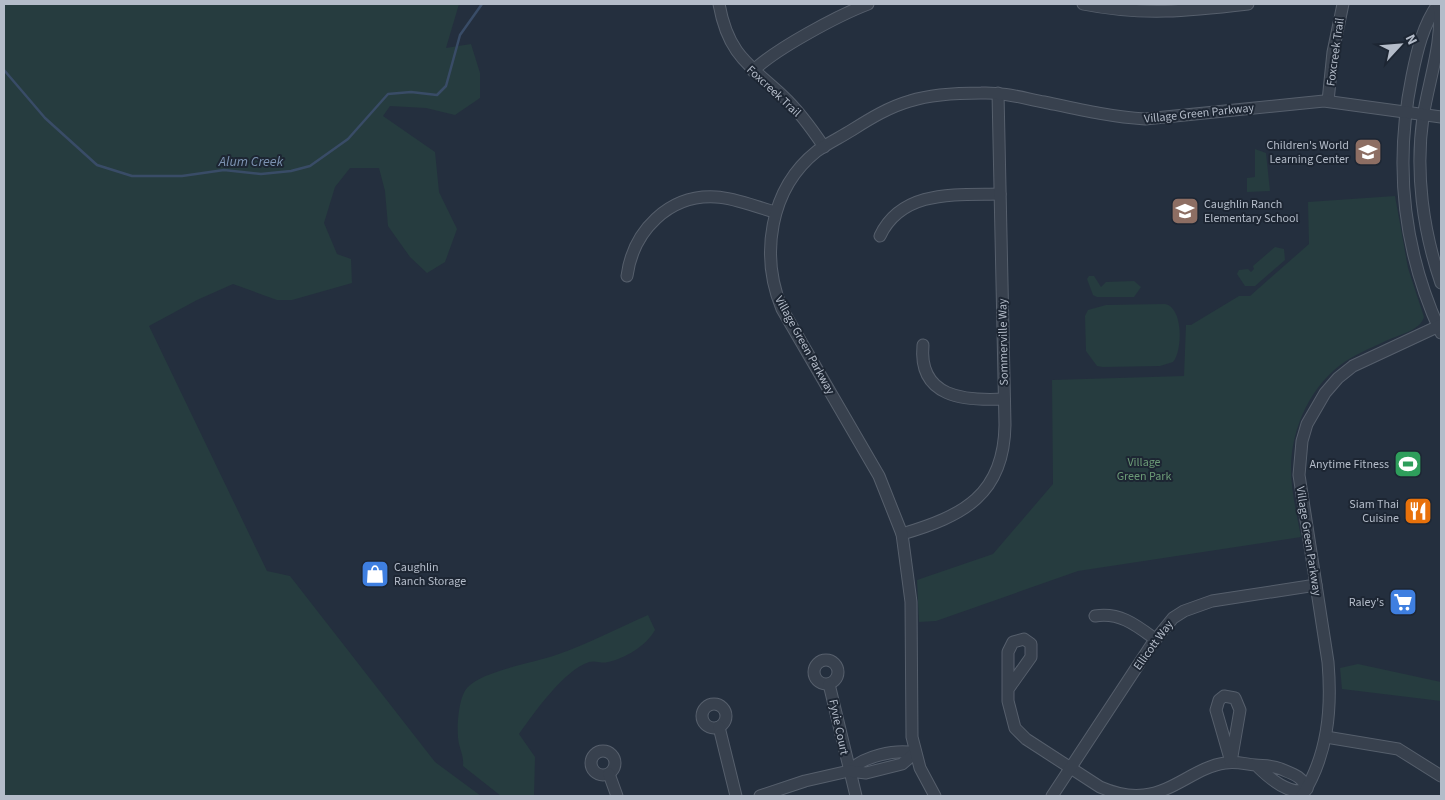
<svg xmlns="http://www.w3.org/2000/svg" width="1445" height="800" font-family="'Source Sans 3',sans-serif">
	<rect width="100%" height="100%" fill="#242f3e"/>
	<g fill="#263c3f">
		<path d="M4 4H459L446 48 471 44 480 73V98L455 115 426 108 390 106 383 116 435 152 439 192 457 229 445 262 427 273 410 257 388 226 385 191 379 168H350L335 187 324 223 337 254 351 259 352 283 292 300H277L233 284 197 300 149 326 267 571 290 576 435 762 481 796H4Z"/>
		<path d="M1255 149 1266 153 1270 191 1247 192V178L1255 177Z"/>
		<path d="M1395 196 1408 268 1424 317C1420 330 1402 334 1390 339 1375 346 1360 352 1346 361 1311 384 1291 428 1291 469 1291 491 1297 515 1301 537L1078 571 936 621 919 622 917 580 993 554 1053 484 1052 380 1184 376 1186 325H1191L1239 296H1250L1309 244 1308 202Z"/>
		<path d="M1275 247 1284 249 1285 260 1255 286H1245L1237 274 1239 270 1248 269 1251 272 1254 269 1253 266Z"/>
		<path d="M1089 276H1094L1101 287 1106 282 1134 281 1141 287 1134 297H1097L1093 295 1087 279Z"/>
		<path d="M1165 304C1183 307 1183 350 1173 362L1160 366 1103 367 1097 366 1086 351 1085 316 1088 310 1106 305Z"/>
		<path d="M648 615 655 630C646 646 626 658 608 662 602 664 595 660 589 662 564 670 534 713 519 734L535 757 534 796H501L463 766C464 758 461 752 459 744 456 732 458 698 467 688 481 671 534 663 556 655 588 644 618 628 648 615Z"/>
		<path d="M1358 664 1441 682V701L1342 689 1340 668Z"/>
	</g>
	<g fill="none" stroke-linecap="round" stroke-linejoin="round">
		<path stroke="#394c67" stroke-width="2.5" d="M4 70 45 118 97 165 132 176H182L224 170 261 174 291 171 310 166 348 139 388 94 411 92 437 95 446 86 460 35 482 4"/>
		<defs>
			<g id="minor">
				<path d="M719 4C728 54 748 64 783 96 799 111 812 129 824 147"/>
				<path d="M1083 4C1143 16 1188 11 1248 4"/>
				<path d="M1438 4C1423 25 1417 51 1412 76 1394 164 1403 251 1441 333"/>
				<path d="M1439 4C1443 43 1429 79 1423 117 1415 172 1423 231 1441 283"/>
				<path d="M753 71C775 49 839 15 868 4"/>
				<path d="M1328 101 1333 52 1343 4"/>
				<path d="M880 236C902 189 957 195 1000 194"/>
				<path d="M627 276C633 231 669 194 716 197 736 198 756 207 775 212"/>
				<path d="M923 345C918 398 965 401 1004 399"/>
				<path d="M902 534C963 516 1004 495 1005 425L998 93"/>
				<path d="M1095 616C1120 612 1136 625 1155 639"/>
				<circle cx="826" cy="672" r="12"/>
				<path d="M829 684 856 796"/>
				<path d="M1009 688 1031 657V644L1024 639 1013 642 1008 652V701L1015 728 1026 739 1100 787C1114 793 1129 797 1144 795 1174 792 1196 767 1225 763 1236 761 1245 764 1255 765 1265 766 1271 765 1281 769 1293 774 1302 776 1307 789 1291 797 1268 777 1257 766"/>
				<path d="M1224 696 1235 698 1240 710 1231 762 1216 710 1219 700Z"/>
				<circle cx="714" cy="716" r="12"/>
				<path d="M719 727 736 796"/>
				<path d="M1326 737 1398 749 1441 776"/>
				<circle cx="603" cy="763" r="12"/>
				<path d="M849 771C864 756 895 749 915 753"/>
				<path d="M609 774 617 796"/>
				<path d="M760 796 805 781 849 771 866 773 902 764 915 753"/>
				<path d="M935 796 920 768 912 737 911 602 902 534 879 476 782 309C760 256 769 189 817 151 828 143 841 137 852 130 871 118 889 107 910 101 932 94 958 93 981 93 1003 92 1023 98 1044 102 1077 109 1111 117 1145 119L1324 101 1441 117"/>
				<path d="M1052 796 1152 644 1173 618 1184 611 1212 601 1316 585"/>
				<path d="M1302 796C1328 755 1332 709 1328 662L1299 475 1302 441 1307 424 1325 393 1338 378 1353 366 1441 325"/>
			</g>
		</defs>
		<use href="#minor" stroke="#565f6c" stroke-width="13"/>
		<use href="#minor" stroke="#38414e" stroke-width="11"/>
	</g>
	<defs>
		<symbol id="school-square" viewBox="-11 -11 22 22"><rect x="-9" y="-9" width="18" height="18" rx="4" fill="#8d6e63" stroke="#1d2633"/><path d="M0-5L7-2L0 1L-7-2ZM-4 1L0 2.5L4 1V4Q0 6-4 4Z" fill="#fff"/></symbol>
		<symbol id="stadium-square" viewBox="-11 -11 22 22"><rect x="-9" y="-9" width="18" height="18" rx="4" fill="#2e9e5b" stroke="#1d2633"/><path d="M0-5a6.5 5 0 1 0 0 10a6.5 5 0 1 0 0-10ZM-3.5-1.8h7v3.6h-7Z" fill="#fff"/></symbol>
		<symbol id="restaurant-square" viewBox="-11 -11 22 22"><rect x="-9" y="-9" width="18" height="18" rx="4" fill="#e8710a" stroke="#1d2633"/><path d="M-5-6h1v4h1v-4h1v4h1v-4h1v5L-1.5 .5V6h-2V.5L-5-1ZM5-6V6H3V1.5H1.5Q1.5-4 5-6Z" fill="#fff"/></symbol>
		<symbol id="shop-square" viewBox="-11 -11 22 22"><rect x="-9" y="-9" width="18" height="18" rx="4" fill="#3f7fe0" stroke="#1d2633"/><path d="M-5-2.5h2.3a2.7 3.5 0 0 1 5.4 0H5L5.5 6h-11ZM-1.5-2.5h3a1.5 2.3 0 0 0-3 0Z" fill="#fff"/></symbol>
		<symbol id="supermarket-square" viewBox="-11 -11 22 22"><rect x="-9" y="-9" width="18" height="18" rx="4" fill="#3f7fe0" stroke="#1d2633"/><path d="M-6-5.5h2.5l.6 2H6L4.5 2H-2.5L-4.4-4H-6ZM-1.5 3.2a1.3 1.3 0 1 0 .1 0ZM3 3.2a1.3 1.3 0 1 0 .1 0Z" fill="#fff"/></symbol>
	</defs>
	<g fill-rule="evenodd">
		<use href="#school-square" x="1352" y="136" width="32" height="32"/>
		<use href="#school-square" x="1169" y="195" width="32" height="32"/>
		<use href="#stadium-square" x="1392" y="448" width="32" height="32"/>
		<use href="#restaurant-square" x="1402" y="495" width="32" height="32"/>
		<use href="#shop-square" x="359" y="558" width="32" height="32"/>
		<use href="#supermarket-square" x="1387" y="586" width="32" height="32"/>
	</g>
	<g text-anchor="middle" stroke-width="4" stroke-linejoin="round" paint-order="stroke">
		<g font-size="12" fill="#b4bcc9" stroke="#1d2633">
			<text transform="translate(1335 52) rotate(-82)" y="4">Foxcreek Trail</text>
			<text transform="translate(774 91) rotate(43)" y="4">Foxcreek Trail</text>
			<text transform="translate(1199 113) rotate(-6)" y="4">Village Green Parkway</text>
			<text transform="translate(1003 342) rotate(-91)" y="4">Sommerville Way</text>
			<text transform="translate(805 345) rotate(61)" y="4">Village Green Parkway</text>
			<text transform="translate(1309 541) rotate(81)" y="4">Village Green Parkway</text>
			<text transform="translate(1153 645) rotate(-54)" y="4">Ellicott Way</text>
			<text transform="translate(839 727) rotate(78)" y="4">Fyvie Court</text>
		</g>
		<g font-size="12" fill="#b4bcc9" stroke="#1d2633" text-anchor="end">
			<text x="1349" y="149">Children's World<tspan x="1349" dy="14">Learning Center</tspan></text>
			<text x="1204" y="208" text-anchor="start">Caughlin Ranch<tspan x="1204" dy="14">Elementary School</tspan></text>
			<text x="1389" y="468">Anytime Fitness</text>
			<text x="1399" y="508">Siam Thai<tspan x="1399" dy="14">Cuisine</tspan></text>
			<text x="394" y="571" text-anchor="start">Caughlin<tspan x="394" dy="14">Ranch Storage</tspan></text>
			<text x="1384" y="606">Raley's</text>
		</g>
		<g font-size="12" fill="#6b9a76" stroke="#1d2633">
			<text x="1144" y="466">Village<tspan x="1144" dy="14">Green Park</tspan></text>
		</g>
		<g font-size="14" font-style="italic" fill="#7c92b1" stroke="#1d2633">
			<text x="251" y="166">Alum Creek</text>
		</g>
	</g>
	<rect width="1445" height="800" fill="none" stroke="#b4bcc9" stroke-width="10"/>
	<g transform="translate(1400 45) rotate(64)" stroke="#1d2633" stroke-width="4" paint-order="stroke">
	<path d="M0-4L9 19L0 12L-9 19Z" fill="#b4bcc9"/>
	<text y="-8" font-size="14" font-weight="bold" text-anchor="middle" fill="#b4bcc9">N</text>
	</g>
</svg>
